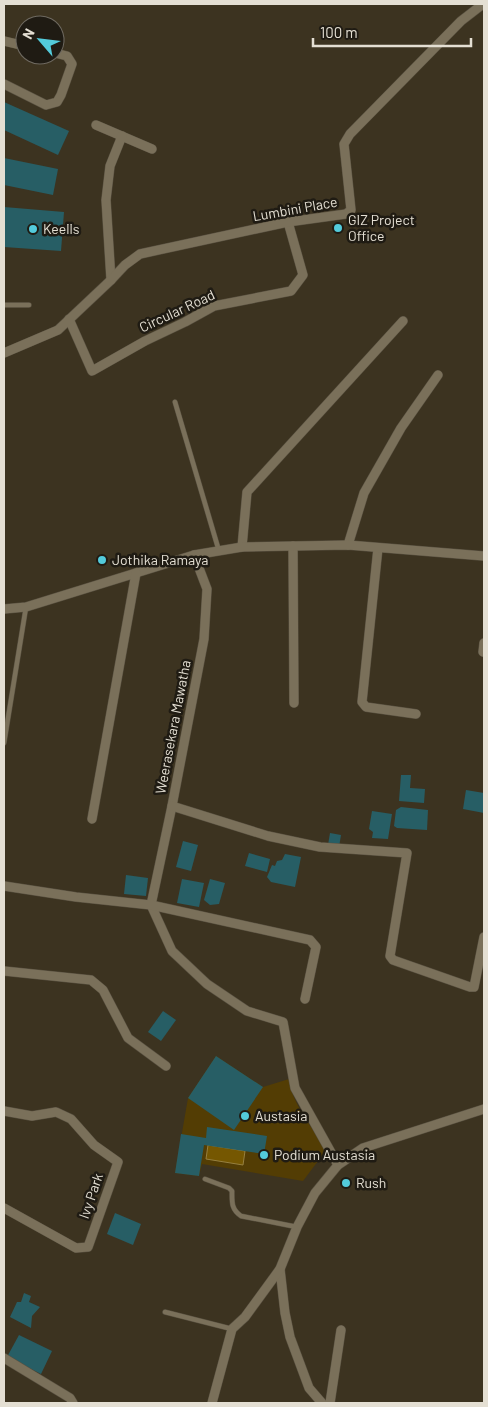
<svg xmlns="http://www.w3.org/2000/svg" width="488" height="1407" font-family="Barlow,sans-serif">
	<rect width="100%" height="100%" fill="#3c3320"/>
	<path fill="#533d04" d="M216 1056 263 1087 289 1079C291 1102 314 1131 327 1149L303 1181 202 1164 199 1176 175 1173 188 1098Z"/>
	<path fill="#755701" stroke="#968040" d="M208 1145 245 1151 243 1165 206 1159Z"/>
	<g fill="#275e65">
		<path d="M4 102 69 131 58 155 4 130Z"/>
		<path d="M4 158 58 169 53 195 4 185Z"/>
		<path d="M4 207 64 212 61 251 4 247Z"/>
		<path d="M401 775H411L410 788 425 789 424 803 399 801Z"/>
		<path d="M466 790 484 793V813L463 809Z"/>
		<path d="M401 807 428 810 427 830 397 828 394 826 396 810Z"/>
		<path d="M372 811 392 814 388 839 372 838 373 832 369 829Z"/>
		<path d="M330 833 341 835 339 847 328 845Z"/>
		<path d="M183 841 198 845 191 871 176 867Z"/>
		<path d="M249 853 270 859 267 872 245 866Z"/>
		<path d="M285 854 301 857 295 887 271 882 267 877 272 865 275 866 277 861 282 860Z"/>
		<path d="M126 875 148 878 146 896 124 894Z"/>
		<path d="M182 879 204 883 199 907 177 903Z"/>
		<path d="M210 879 225 883 219 904 210 905 204 900Z"/>
		<path d="M163 1011 176 1020 161 1041 148 1032Z"/>
		<path d="M216 1056 263 1087 234 1130 188 1098Z"/>
		<path d="M207 1127 267 1136 264 1154 204 1145 199 1176 175 1173 181 1134 206 1138Z"/>
		<path d="M115 1213 141 1224 133 1245 107 1234Z"/>
		<path d="M24 1293 31 1296 29 1302 40 1307 32 1316 31 1328 10 1317 17 1302H21Z"/>
		<path d="M19 1335 52 1351 41 1374 7 1357Z"/>
	</g>
	<g fill="none" stroke-linecap="round" stroke-linejoin="round">
		<defs>
			<g id="service">
				<path d="M4 305H29"/>
				<path d="M175 402 219 551"/>
				<path d="M4 743 26 607"/>
				<path d="M205 1179 229 1188 232 1191C232 1202 231 1209 241 1216L297 1227"/>
				<path d="M165 1312 232 1329"/>
			</g>
			<g id="minor">
				<path d="M4 41 25 46"/>
				<path d="M4 84 46 105 57 102 61 95 72 64 67 56 55 53"/>
				<path d="M96 125 152 149"/>
				<path d="M111 280 106 200 110 166 122 136"/>
				<path d="M69 319 92 371 145 341 185 322 214 306 291 291 303 275 288 222"/>
				<path d="M4 353 58 330 111 280 125 265 140 254 288 222 346 214 351 210 344 144 350 134 461 21 483 4"/>
				<path d="M348 545 364 493 401 428 438 375"/>
				<path d="M293 546 294 703"/>
				<path d="M242 547 247 492 403 321"/>
				<path d="M378 548 362 702 366 707 416 714"/>
				<path d="M194 555 207 589 204 639 172 806 151 905 172 951 207 984 247 1011 283 1022 295 1088 338 1165"/>
				<path d="M4 609 26 607 194 555 242 547 348 545 484 556"/>
				<path d="M483 652 484 643"/>
				<path d="M172 806 268 836 320 847 407 853 390 956 393 960 470 987H474L484 937"/>
				<path d="M92 819 136 573"/>
				<path d="M4 886 76 897 151 905 310 940 316 947 305 999"/>
				<path d="M4 971 91 980 103 990 128 1038 166 1066"/>
				<path d="M4 1111 32 1116 56 1112 71 1119 94 1145 118 1162 88 1247 76 1248 4 1208"/>
				<path d="M280 1269 285 1313 290 1337 309 1388 322 1403"/>
				<path d="M4 1358 70 1398 73 1403"/>
				<path d="M212 1403 232 1329 245 1317 280 1269 297 1227 315 1193 338 1165 363 1148 484 1109"/>
				<path d="M330 1403 341 1330"/>
			</g>
		</defs>
		<use href="#service" stroke="#595141" stroke-width="5.5"/>
		<use href="#minor" stroke="#595141" stroke-width="10"/>
		<use href="#service" stroke="#7a705a" stroke-width="4.5"/>
		<use href="#minor" stroke="#7a705a" stroke-width="9"/>
	</g>
	<g fill="#53cbdb" stroke="#1f1b13" stroke-width="2">
		<circle cx="338" cy="228" r="5"/>
		<circle cx="33" cy="229" r="5"/>
		<circle cx="102" cy="560" r="5"/>
		<circle cx="245" cy="1116" r="5"/>
		<circle cx="264" cy="1155" r="5"/>
		<circle cx="346" cy="1183" r="5"/>
	</g>
	<g text-anchor="middle" stroke-width="5" stroke-linejoin="round" paint-order="stroke">
		<g font-size="14" fill="#e4dfd3" stroke="#1f1b13">
			<text transform="translate(295 209) rotate(-10)" y="5">Lumbini Place</text>
			<text transform="translate(177 311) rotate(-25)" y="5">Circular Road</text>
			<text transform="translate(173 727) rotate(-79)" y="5">Weerasekara Mawatha</text>
			<text transform="translate(91 1196) rotate(-71)" y="5">Ivy Park</text>
		</g>
		<g font-size="14" fill="#e4dfd3" stroke="#1f1b13" text-anchor="start">
			<text x="348" y="225">GIZ Project<tspan x="348" dy="16">Office</tspan></text>
			<text x="43" y="234">Keells</text>
			<text x="112" y="565">Jothika Ramaya</text>
			<text x="255" y="1121">Austasia</text>
			<text x="274" y="1160">Podium Austasia</text>
			<text x="356" y="1188">Rush</text>
		</g>
	</g>
	<rect width="488" height="1407" fill="none" stroke="#e4dfd3" stroke-width="10"/>
	<g transform="translate(40 40) rotate(298)"><circle r="24" fill="#1f1b13" stroke="#6e6960"/>
	<path d="M0-4L9 19L0 12L-9 19Z" fill="#53cbdb"/>
	<text y="-8" font-size="14" font-weight="bold" text-anchor="middle" fill="#e4dfd3">N</text>
	</g>
	<path d="M313 38v8h158v-8" fill="none" stroke="#e4dfd3" stroke-width="2.5"/>
	<text x="320" y="38" font-size="15" fill="#e4dfd3" stroke="#1f1b13" stroke-width="4" paint-order="stroke">100 m</text>
</svg>
